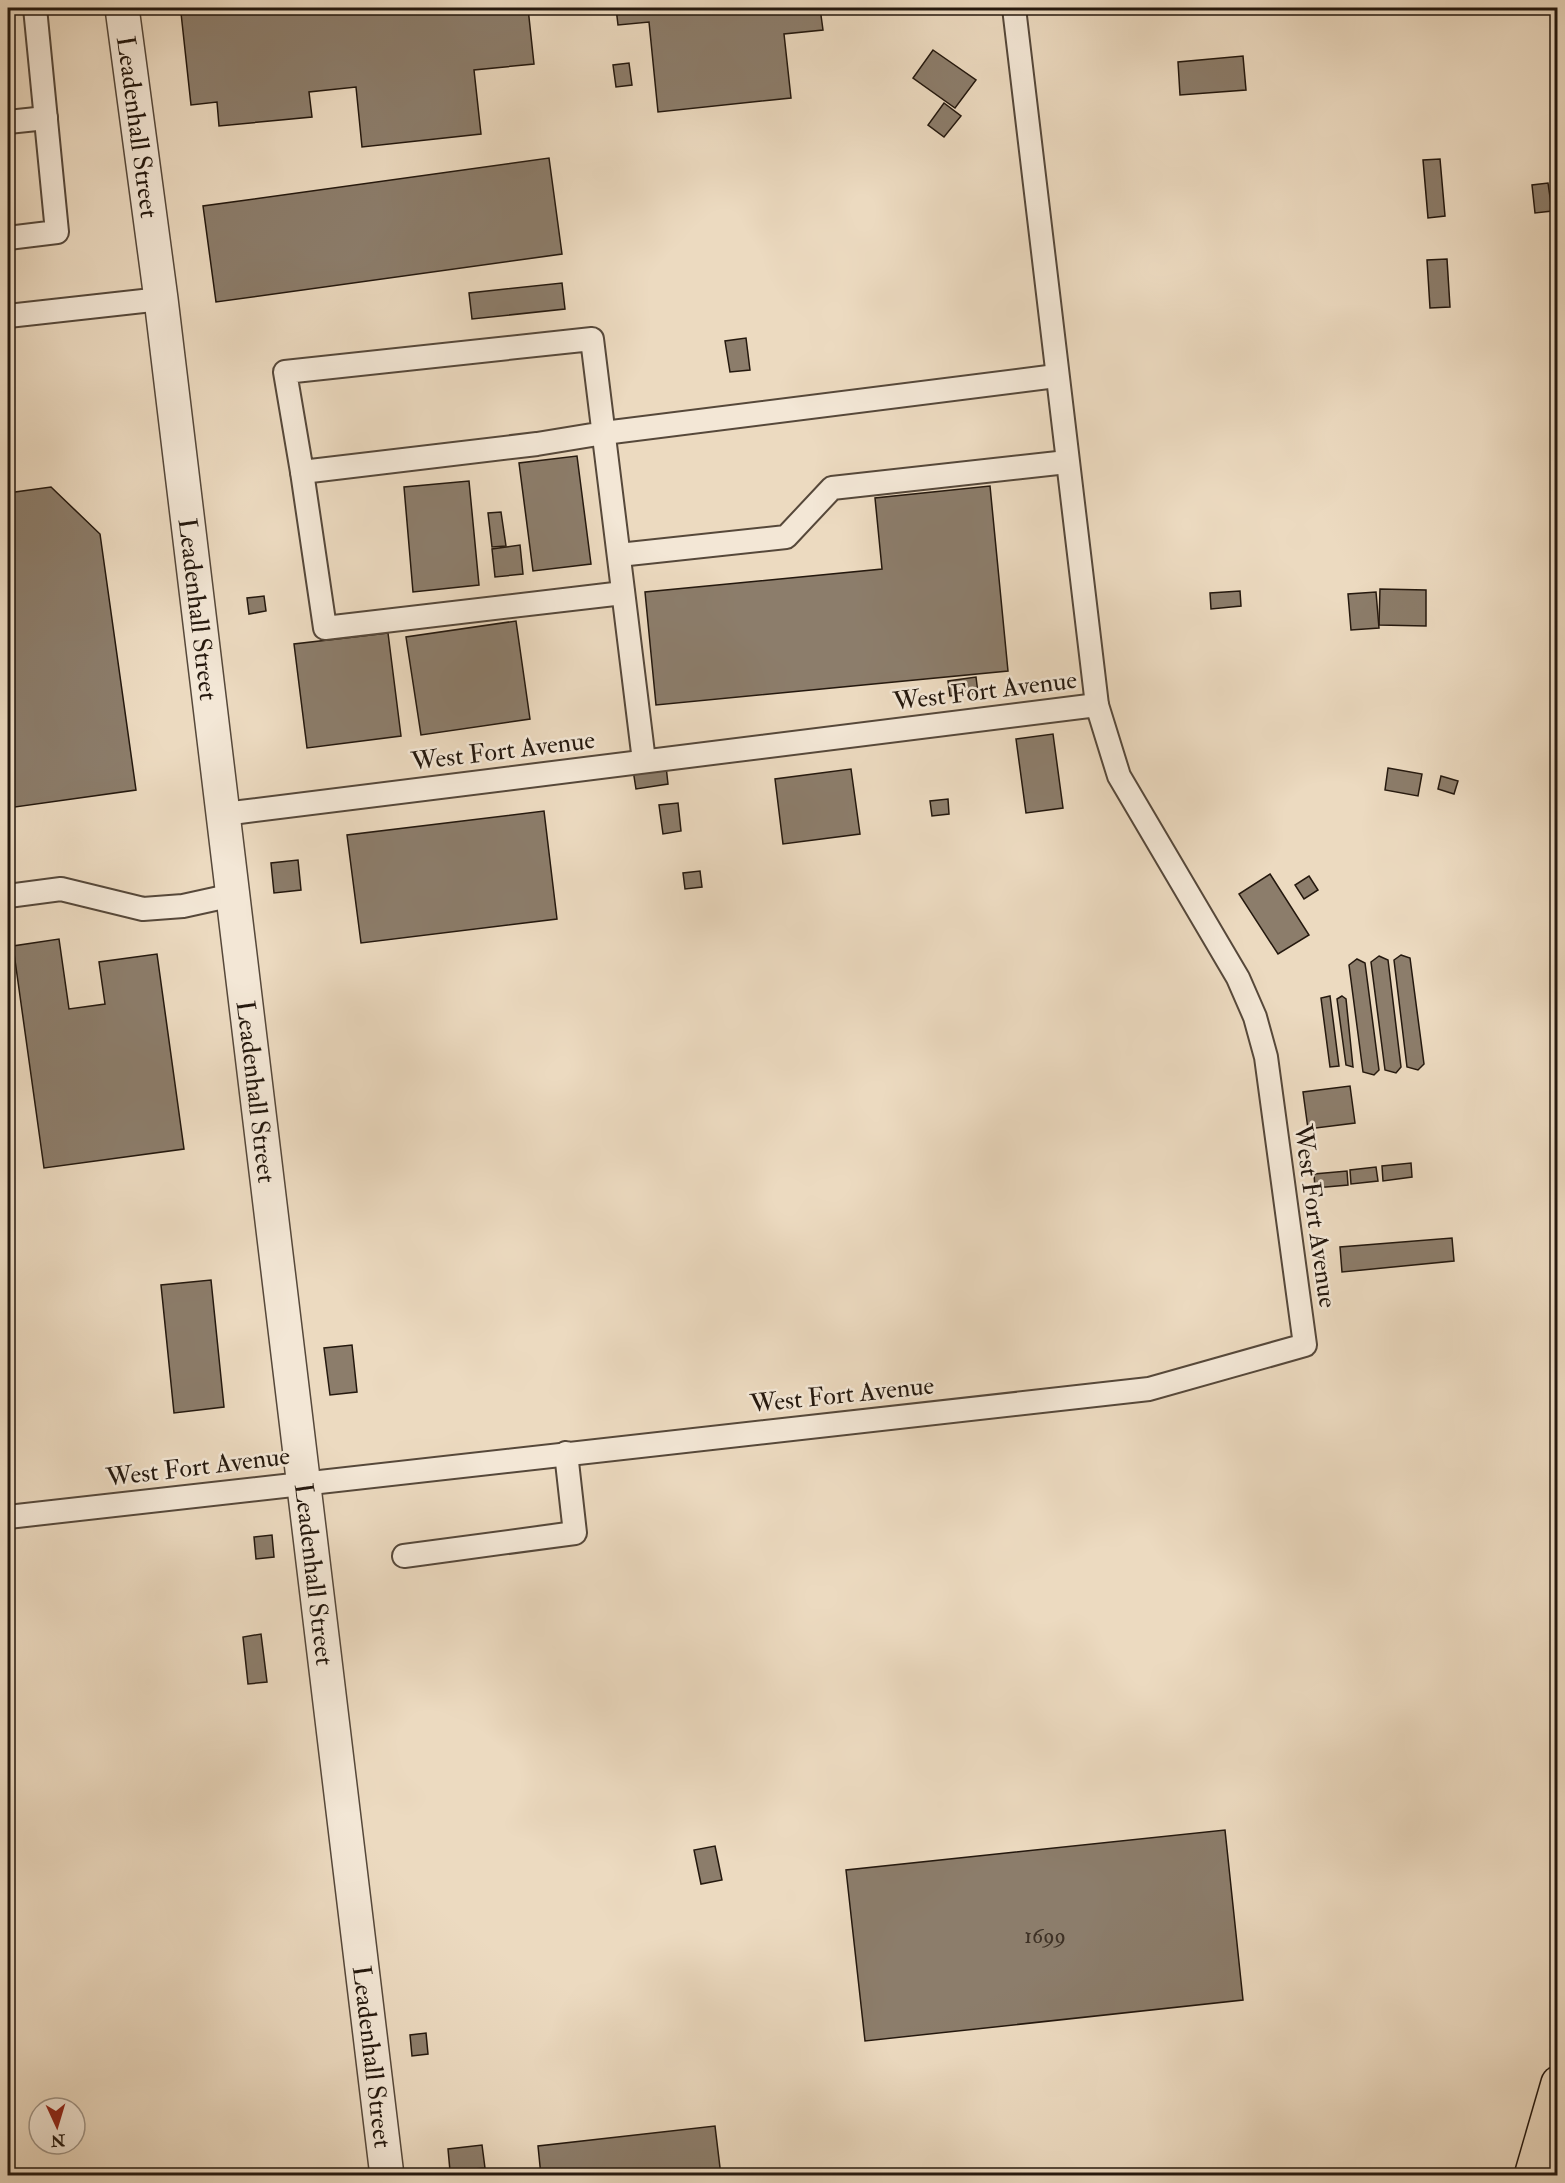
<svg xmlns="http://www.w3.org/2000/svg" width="1565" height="2183" font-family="'IM FELL Double Pica',serif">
	<rect width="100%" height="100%" fill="#ecdac0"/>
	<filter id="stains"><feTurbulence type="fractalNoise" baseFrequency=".00333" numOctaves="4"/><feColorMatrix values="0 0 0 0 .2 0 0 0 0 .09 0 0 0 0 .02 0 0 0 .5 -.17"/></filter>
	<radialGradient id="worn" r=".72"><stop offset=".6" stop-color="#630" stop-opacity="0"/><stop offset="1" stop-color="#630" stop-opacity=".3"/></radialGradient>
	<g fill="#8c7d6b" stroke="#24180e" stroke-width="1.5">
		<path d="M235 8H528L534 64 474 70 481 134 362 147 356 87 309 92 312 117 219 126 217 102 191 105 181 13Z"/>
		<path d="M616 8H820L823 30 784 34 791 98 658 112 649 22 618 25Z"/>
		<path d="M933 50 976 80 955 108 913 78Z"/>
		<path d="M1243 56 1246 90 1180 95 1178 62Z"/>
		<path d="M629 63 632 85 616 87 613 65Z"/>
		<path d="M944 103 961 116 944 137 928 125Z"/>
		<path d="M549 158 562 254 216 302 203 206Z"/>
		<path d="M1440 159 1445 216 1428 218 1423 160Z"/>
		<path d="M1548 183 1552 211 1535 213 1532 185Z"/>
		<path d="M1447 259 1450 307 1430 308 1427 260Z"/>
		<path d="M562 283 565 309 472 319 469 293Z"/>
		<path d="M746 338 750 370 730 372 725 341Z"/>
		<path d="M577 456 591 564 533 571 519 463Z"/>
		<path d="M469 481 479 585 413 592 404 487Z"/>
		<path d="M990 486 1008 671 656 705 645 592 882 569 875 498Z"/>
		<path d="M51 487 100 534 136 790 8 808V493Z"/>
		<path d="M501 512 506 546 492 547 488 513Z"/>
		<path d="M520 545 523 574 495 577 492 549Z"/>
		<path d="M1380 589 1426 590V626L1379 625Z"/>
		<path d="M1240 591 1241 606 1211 609 1210 593Z"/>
		<path d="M1376 592 1379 628 1351 630 1348 594Z"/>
		<path d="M264 596 266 611 249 614 247 598Z"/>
		<path d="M516 621 530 719 421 735 406 637Z"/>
		<path d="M388 633 401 736 307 748 294 644Z"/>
		<path d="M976 677 978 693 950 696 948 681Z"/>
		<path d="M1053 734 1063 808 1026 813 1016 739Z"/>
		<path d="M666 766 668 784 636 789 633 770Z"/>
		<path d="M1388 768 1422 774 1418 796 1385 790Z"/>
		<path d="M851 769 860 834 783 844 775 779Z"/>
		<path d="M1441 776 1458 781 1454 794 1438 789Z"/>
		<path d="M948 799 949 814 932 816 930 801Z"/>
		<path d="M678 803 681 831 663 834 659 805Z"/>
		<path d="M544 811 557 919 361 943 347 835Z"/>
		<path d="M298 860 301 890 274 893 271 863Z"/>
		<path d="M700 871 702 887 685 889 683 873Z"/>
		<path d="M1270 874 1309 935 1278 954 1239 894Z"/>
		<path d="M1309 876 1318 890 1304 899 1295 885Z"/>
		<path d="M59 939 69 1009 105 1004 99 962 157 954 184 1149 44 1168 13 946Z"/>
		<path d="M1401 955 1410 958 1424 1064 1418 1070 1407 1067 1394 960Z"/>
		<path d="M1379 956 1388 960 1401 1067 1396 1073 1385 1070 1371 962Z"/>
		<path d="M1357 959 1365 963 1379 1070 1374 1075 1363 1072 1349 965Z"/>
		<path d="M1330 996 1339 1066 1330 1067 1321 998Z"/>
		<path d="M1342 996 1346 999 1353 1067 1346 1065 1337 999Z"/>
		<path d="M1350 1086 1355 1123 1308 1129 1303 1092Z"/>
		<path d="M1411 1163 1412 1177 1383 1181 1382 1166Z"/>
		<path d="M1376 1167 1378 1181 1351 1184 1350 1170Z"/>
		<path d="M1347 1171 1348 1185 1315 1188 1314 1174Z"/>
		<path d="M1452 1238 1454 1261 1342 1272 1340 1247Z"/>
		<path d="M211 1280 224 1407 174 1413 161 1285Z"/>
		<path d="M352 1345 357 1392 330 1395 324 1348Z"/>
		<path d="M272 1535 274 1557 256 1559 254 1537Z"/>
		<path d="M261 1634 267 1682 248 1684 243 1637Z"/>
		<path d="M1225 1830 1243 2000 865 2041 846 1870Z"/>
		<path d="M715 1846 722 1880 701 1884 694 1850Z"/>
		<path d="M426 2033 428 2054 412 2056 410 2035Z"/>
		<path d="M715 2126 721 2176H541L538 2146Z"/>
		<path d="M482 2145 485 2168 450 2171 448 2149Z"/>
	</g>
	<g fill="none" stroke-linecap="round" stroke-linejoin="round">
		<defs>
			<g id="lane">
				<path d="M1014 8 1097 705"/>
				<path d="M8 122 46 118"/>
				<path d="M8 238 57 232 35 8"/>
				<path d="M8 316 161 299"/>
				<path d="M302 472 325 628 623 593"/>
				<path d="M619 555 786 537 832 488 1067 462"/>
				<path d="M644 761 592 339 285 372 302 472 537 444 604 433 1056 376"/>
				<path d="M8 896 61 889 143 909 183 906 233 895"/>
				<path d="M8 1517 1149 1389 1305 1345 1266 1057 1255 1017 1238 978 1119 776 1097 705 224 814"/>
				<path d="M404 1556 575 1533 566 1453"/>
			</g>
			<g id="street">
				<path id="s1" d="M122 8 161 299 387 2176"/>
			</g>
			<path id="highway" d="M1531 2176 1558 2083"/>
		</defs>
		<use href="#lane" stroke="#56483a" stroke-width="26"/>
		<use href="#street" stroke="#56483a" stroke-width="36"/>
		<use href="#highway" stroke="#24180e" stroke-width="36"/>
		<use href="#lane" stroke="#f3e7d6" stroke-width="22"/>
		<use href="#street" stroke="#f3e7d6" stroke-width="33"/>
		<use href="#highway" stroke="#ecdac0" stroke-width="33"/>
	</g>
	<g text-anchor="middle" stroke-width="5" stroke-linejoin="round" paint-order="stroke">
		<g font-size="22" fill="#3e3125">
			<text x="1045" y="1943">1699</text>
		</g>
		<g font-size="26" fill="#24180e" stroke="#f3e7d6">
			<text dy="9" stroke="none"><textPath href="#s1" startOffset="120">Leadenhall Street</textPath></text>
			<text dy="9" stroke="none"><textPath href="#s1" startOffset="606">Leadenhall Street</textPath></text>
			<text transform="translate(985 690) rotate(-7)" y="9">West Fort Avenue</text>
			<text transform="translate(503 750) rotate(-7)" y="9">West Fort Avenue</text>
			<text dy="9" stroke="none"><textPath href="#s1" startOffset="1092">Leadenhall Street</textPath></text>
			<text transform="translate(1316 1216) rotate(82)" y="9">West Fort Avenue</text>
			<text transform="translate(842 1394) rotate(-6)" y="9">West Fort Avenue</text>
			<text transform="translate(198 1466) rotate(-7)" y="9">West Fort Avenue</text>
			<text dy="9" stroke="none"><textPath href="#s1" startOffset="1578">Leadenhall Street</textPath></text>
			<text dy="9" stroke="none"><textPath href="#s1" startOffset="2064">Leadenhall Street</textPath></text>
		</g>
	</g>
	<rect width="1565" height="2183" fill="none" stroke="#ecdac0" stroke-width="30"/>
	<rect x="9" y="9" width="1547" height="2165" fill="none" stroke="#24180e" stroke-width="3"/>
	<rect x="15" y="15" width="1535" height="2153" fill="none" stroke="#24180e" stroke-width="1.5"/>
	<g transform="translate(57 2126) rotate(176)"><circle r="28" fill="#f3e7d6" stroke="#a09486" stroke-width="1.5"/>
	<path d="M0-4.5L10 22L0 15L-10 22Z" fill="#8f2418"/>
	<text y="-9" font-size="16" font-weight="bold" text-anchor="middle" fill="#24180e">N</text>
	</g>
	<rect width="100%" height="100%" filter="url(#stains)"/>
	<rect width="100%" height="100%" fill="url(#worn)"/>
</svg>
